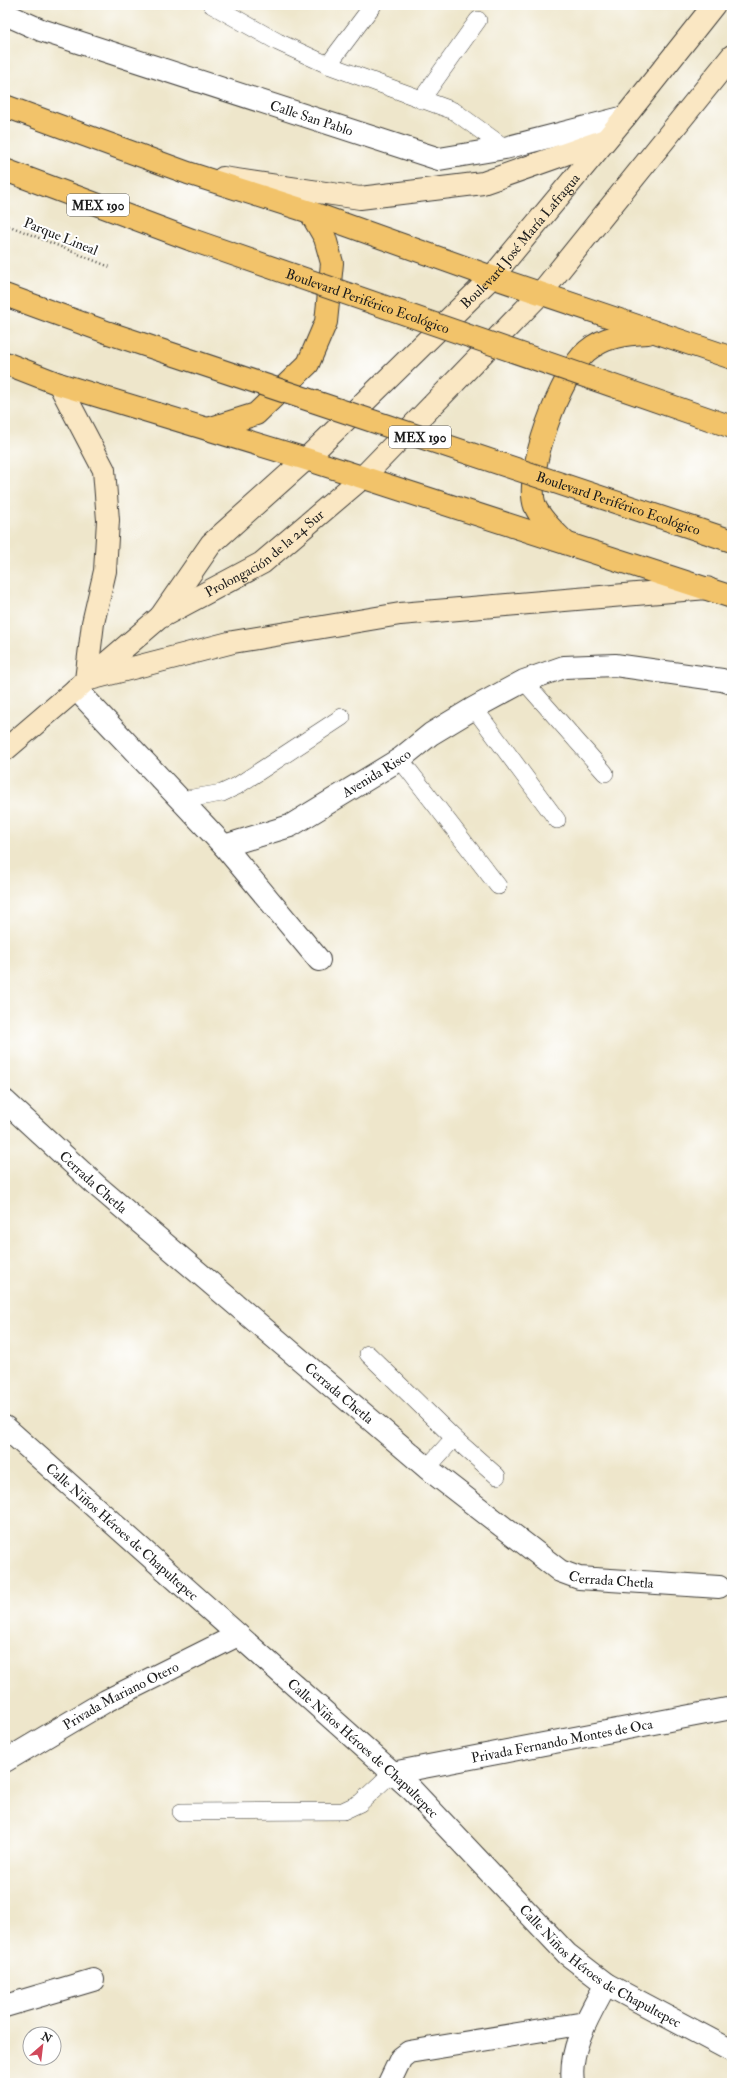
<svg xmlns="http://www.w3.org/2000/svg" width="737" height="2088" font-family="'IM FELL Double Pica',serif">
	<rect width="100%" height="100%" fill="#fff"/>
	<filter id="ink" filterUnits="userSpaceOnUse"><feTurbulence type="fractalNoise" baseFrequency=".025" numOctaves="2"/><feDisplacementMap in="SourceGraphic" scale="8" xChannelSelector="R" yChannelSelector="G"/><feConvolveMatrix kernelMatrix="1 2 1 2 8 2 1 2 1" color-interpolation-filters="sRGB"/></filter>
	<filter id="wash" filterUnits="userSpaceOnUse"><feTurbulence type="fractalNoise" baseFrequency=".012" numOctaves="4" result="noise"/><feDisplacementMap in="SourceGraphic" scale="16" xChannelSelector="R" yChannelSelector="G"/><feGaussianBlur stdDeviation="0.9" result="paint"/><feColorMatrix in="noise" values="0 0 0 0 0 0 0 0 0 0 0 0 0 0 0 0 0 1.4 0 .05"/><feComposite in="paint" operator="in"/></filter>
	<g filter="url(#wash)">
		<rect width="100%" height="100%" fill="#eee6cb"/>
	</g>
	<g filter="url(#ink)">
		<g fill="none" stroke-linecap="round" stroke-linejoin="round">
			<defs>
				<g id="lane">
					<path d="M212 5 278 42 328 65 454 111 505 148"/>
					<path d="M328 65 373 5"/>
					<path d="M421 100 478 20"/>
					<path d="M524 681 605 773"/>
					<path d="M474 708 557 820"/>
					<path d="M400 759 498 886"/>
					<path d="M181 800 222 793 237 786 342 717"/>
					<path d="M368 1354 454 1438 427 1468"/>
					<path d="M454 1438 497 1476"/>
					<path d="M181 1812 343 1811 360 1803 392 1773"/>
				</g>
				<g id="street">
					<path id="s1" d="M5 14 41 30 439 159 505 148 625 117"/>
					<path id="s2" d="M76 689 224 846 290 826 400 759 431 734 474 708 524 681 564 667 615 665 722 680 732 683"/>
					<path d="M224 846 319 960"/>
					<path id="s3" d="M5 1101 96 1185 427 1468 560 1571 579 1578 719 1587"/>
					<path id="s4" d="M5 1427 412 1790 567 1954 606 1984 732 2051"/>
					<path id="s5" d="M5 1761 106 1701 238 1635"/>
					<path id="s6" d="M392 1773 732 1708"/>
					<path d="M5 2006 93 1980"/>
					<path d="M389 2083 401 2058 409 2052 585 2023"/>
					<path d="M573 2083C568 2048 590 2014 606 1984"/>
				</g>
				<g id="secondary">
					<path d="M223 178 360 198 483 183 605 140"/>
					<path d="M59 384 104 470 108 520 105 571 93 623 86 680 233 642 400 614 707 588"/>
					<path id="s7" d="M161 616 211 544 306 459 492 277 625 117 714 5"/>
					<path id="s8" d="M5 750 159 618 262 563 363 477 541 293 732 56"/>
				</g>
				<g id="highway">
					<path d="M5 106 188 173 310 212 492 277 732 358"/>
					<path d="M5 170 192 240"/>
					<path d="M5 295 109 333"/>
					<path d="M5 363 59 384 306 459 732 597"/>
					<path d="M208 429 256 414 308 364 326 322 332 263 325 238 310 212"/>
					<path d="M566 543C555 532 541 520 535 506 523 474 562 371 587 351 605 336 626 334 648 333"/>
				</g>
			</defs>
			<use href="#lane" stroke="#3c3a36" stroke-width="18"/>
			<use href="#street" stroke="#3c3a36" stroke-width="24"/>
			<use href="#secondary" stroke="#3c3a36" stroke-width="24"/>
			<use href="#highway" stroke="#3c3a36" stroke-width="24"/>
			<path stroke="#3c3a36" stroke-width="2.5" stroke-dasharray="1 3" stroke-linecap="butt" d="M5 224 110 267"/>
			<use href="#lane" stroke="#fff" stroke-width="17"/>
			<use href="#street" stroke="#fff" stroke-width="22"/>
			<use href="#secondary" stroke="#fae7c3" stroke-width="22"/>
			<use href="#highway" stroke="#f2c36a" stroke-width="22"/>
			<defs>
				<g id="highway-bridge">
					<path id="s9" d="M192 240 732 427"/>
					<path id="s10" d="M109 333 732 541"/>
				</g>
			</defs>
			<use href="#highway-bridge" stroke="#3c3a36" stroke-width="24" stroke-linecap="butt"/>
			<use href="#highway-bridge" stroke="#f2c36a" stroke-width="22"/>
		</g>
	</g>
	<g text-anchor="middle" stroke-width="4" stroke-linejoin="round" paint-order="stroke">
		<g fill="#fff" stroke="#606060" stroke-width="1">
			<rect x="67" y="194" width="62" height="22" rx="3"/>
			<rect x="389" y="426" width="62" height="22" rx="3"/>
		</g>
		<g font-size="13" font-weight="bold" fill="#1c1c1c">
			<text x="98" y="210">MEX 190</text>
			<text x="420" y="442">MEX 190</text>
		</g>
		<g font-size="14" fill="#1c1c1c" stroke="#fff">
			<text dy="5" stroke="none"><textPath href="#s1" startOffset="324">Calle San Pablo</textPath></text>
			<text transform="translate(61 236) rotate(22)" y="5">Parque Lineal</text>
			<text dy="5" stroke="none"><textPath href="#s7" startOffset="521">Boulevard José María Lafragua</textPath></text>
			<text dy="5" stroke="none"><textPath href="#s9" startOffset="186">Boulevard Periférico Ecológico</textPath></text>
			<text dy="5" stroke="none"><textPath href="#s10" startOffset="537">Boulevard Periférico Ecológico</textPath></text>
			<text dy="5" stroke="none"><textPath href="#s8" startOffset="327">Prolongación de la 24 Sur</textPath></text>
			<text dy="5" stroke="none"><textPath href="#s2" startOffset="386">Avenida Risco</textPath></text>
			<text dy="5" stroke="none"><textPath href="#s3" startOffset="120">Cerrada Chetla</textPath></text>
			<text dy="5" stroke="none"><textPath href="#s3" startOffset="444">Cerrada Chetla</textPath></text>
			<text dy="5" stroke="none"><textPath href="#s4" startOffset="157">Calle Niños Héroes de Chapultepec</textPath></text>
			<text dy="5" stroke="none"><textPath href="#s3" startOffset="780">Cerrada Chetla</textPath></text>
			<text dy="5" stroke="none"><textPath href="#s5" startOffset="133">Privada Mariano Otero</textPath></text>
			<text dy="5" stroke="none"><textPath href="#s6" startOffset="173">Privada Fernando Montes de Oca</textPath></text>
			<text dy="5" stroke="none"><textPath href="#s4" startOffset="481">Calle Niños Héroes de Chapultepec</textPath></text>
			<text dy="5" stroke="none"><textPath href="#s4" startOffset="805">Calle Niños Héroes de Chapultepec</textPath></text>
		</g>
	</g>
	<rect width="737" height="2088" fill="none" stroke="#fff" stroke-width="20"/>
	<g transform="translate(42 2046) rotate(28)"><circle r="19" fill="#ffffff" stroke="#a4a4a4"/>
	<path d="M0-3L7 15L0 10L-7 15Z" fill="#d1495b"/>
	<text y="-6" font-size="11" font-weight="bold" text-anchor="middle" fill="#1c1c1c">N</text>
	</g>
</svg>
